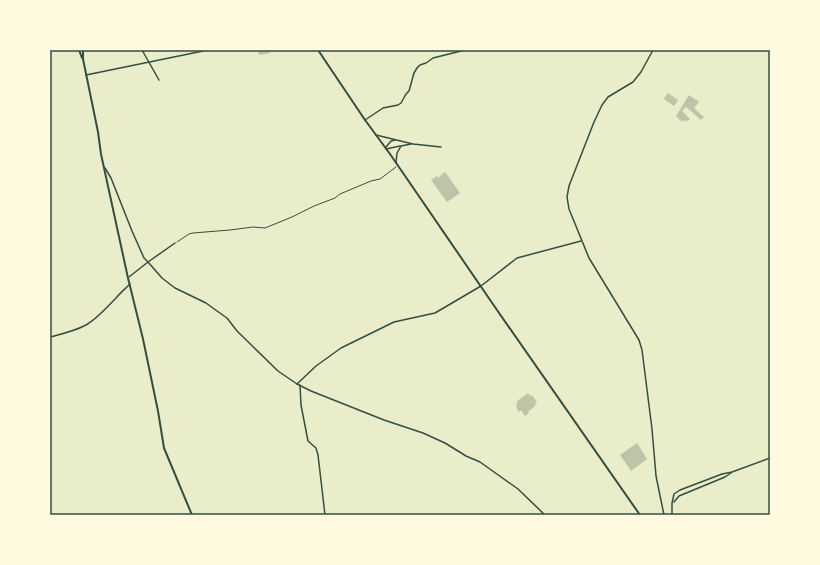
<svg xmlns="http://www.w3.org/2000/svg" width="820" height="565" font-family="Montserrat,sans-serif">
	<rect width="100%" height="100%" fill="#e9edc9"/>
	<g fill="#bcc5a7">
		<path d="M258 50H270V53L259 55Z"/>
		<path d="M668 93 678 100 674 106 665 100 664 98Z"/>
		<path d="M689 95 699 102 694 108 704 117 701 120 686 107 682 111 690 119 688 121 686 120 685 122 683 120 682 122 676 116Z"/>
		<path d="M445 172 460 193 447 202 431 180 437 176 445 189 438 178Z"/>
		<path d="M528 393 530 396 532 395 537 402 535 404 536 405 528 412 529 413 525 416 521 410 519 412 516 407 517 406 516 403 518 402 517 401Z"/>
		<path d="M637 443 647 459 631 471 620 455Z"/>
	</g>
	<g fill="none" stroke-linecap="round" stroke-linejoin="round">
		<path stroke="#344e41" stroke-width="1" d="M177 242 189 234 193 233 230 230 253 227 265 228 292 217 314 206 335 198 340 194 371 181 380 179 396 167"/>
		<g stroke="#344e41" stroke-width="1.5">
			<path d="M142 50 159 80"/>
			<path d="M653 50 641 72 633 82 608 97 602 105 594 122 569 186 567 197 569 209 589 258 639 340 642 350 652 429 656 476 664 515"/>
			<path d="M86 75 208 50"/>
			<path d="M365 120 383 108 398 105 401 103 406 94 409 91 414 73 417 68 420 65 426 63 433 58 465 50"/>
			<path d="M376 135 413 144 441 147"/>
			<path d="M386 147 391 141 395 140"/>
			<path d="M386 149 400 146"/>
			<path d="M396 163 397 153 401 146 411 144"/>
			<path d="M105 168 111 178 132 231 144 258 148 262 162 278 175 288 206 303 217 311 227 318 237 331 278 371 297 384 311 391 384 420 423 433 445 443 466 456 480 462 518 489 545 515"/>
			<path d="M129 277 148 262 175 243"/>
			<path d="M50 337C62 334 75 331 86 325 98 318 106 308 116 298 120 293 125 289 130 284"/>
			<path d="M297 384 316 366 341 348 394 322 435 313 481 286 517 258 581 241"/>
			<path d="M300 385 301 405 308 441 316 448 318 455 325 515"/>
			<path d="M674 502 679 496 725 477 731 473"/>
			<path d="M672 515V503L674 494 680 490 722 474 732 472 770 458"/>
		</g>
		<g stroke="#344e41" stroke-width="2">
			<path d="M79 50 82 58"/>
			<path d="M83 50V59L98 132 101 154 128 278 143 339 158 411 164 448 192 515"/>
			<path d="M318 50 365 120 390 154 497 310 640 515"/>
		</g>
	</g>
	<rect width="820" height="565" fill="none" stroke="#fefae0" stroke-width="102"/>
	<rect x="51" y="51" width="718" height="463" fill="none" stroke="#344e41" stroke-width="1.5"/>
</svg>
